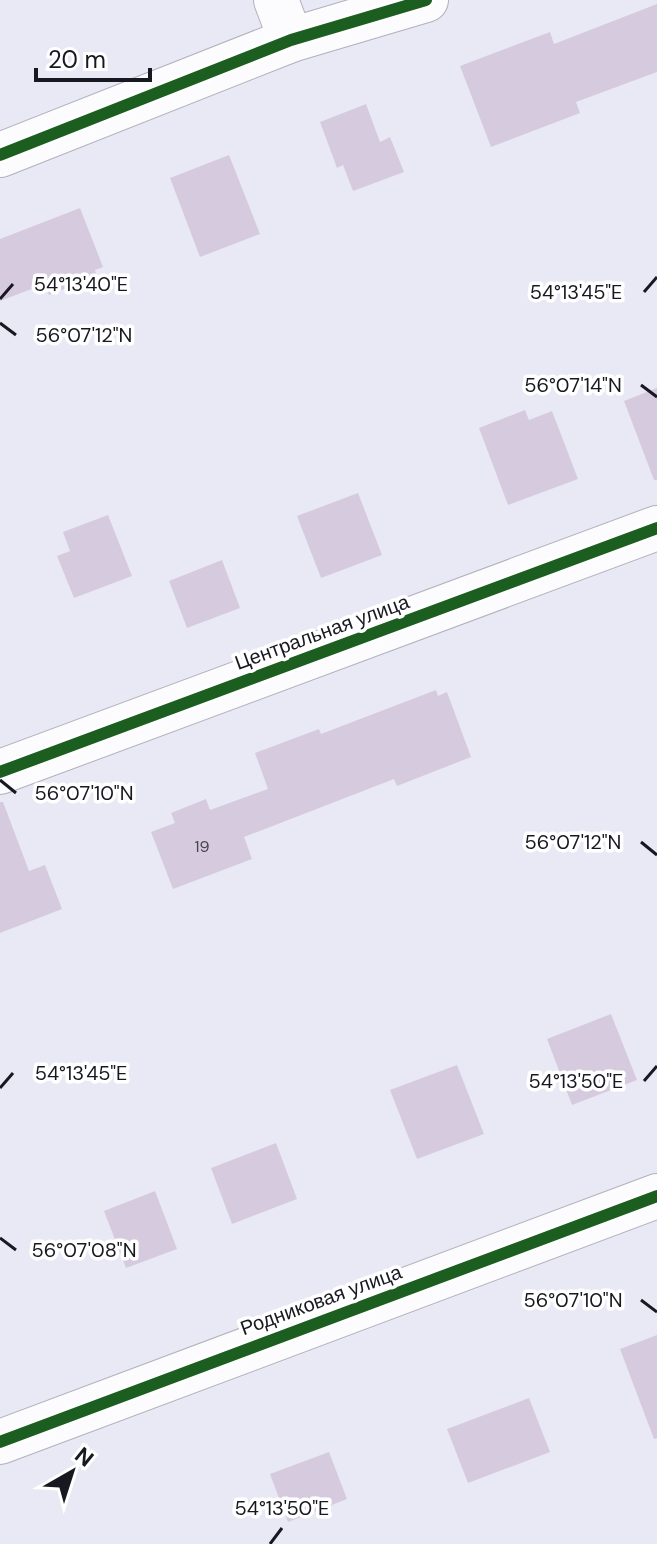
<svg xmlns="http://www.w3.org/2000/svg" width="657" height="1544" font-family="'DM Sans',sans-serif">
	<rect width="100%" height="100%" fill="#e9e9f5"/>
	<g fill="#d6cbde">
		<path d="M657 4V72L576 102 580 113 491 147 460 66 550 32 554 44Z"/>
		<path d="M366 104 380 142 390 137 404 172 353 191 343 165 337 168 320 122Z"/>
		<path d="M229 155 260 234 200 257 170 178Z"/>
		<path d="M80 208 103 267 95 270 97 276 49 295 45 284 0 301V239Z"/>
		<path d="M657 388V480H654L624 401Z"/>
		<path d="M525 410 529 420 552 411 578 479 508 505 479 428Z"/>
		<path d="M358 493 382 555 321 578 297 516Z"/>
		<path d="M108 515 132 576 74 598 57 556 70 551 63 532Z"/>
		<path d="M222 560 240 608 187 628 169 581Z"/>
		<path d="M436 690 438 696 447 692 471 757 397 786 394 779 244 837 252 859 173 889 151 832 175 823 171 813 206 799 210 810 268 789 255 753 319 729 321 734Z"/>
		<path d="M0 802H3L29 871 45 865 62 909 0 933Z"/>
		<path d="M611 1014 637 1080 572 1105 547 1039Z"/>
		<path d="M457 1065 484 1134 417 1159 390 1090Z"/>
		<path d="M276 1143 297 1199 232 1224 211 1168Z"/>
		<path d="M155 1191 177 1249 126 1268 104 1211Z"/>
		<path d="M657 1335V1438L654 1439 620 1349Z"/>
		<path d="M529 1398 550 1452 468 1483 447 1429Z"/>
		<path d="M329 1452 347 1499 288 1522 270 1474Z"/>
	</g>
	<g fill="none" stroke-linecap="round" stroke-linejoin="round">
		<defs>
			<g id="street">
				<path d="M276 0 291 40"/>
				<path d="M0 155 291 40 426 0"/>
				<path d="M0 772 657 528"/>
			</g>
			<path id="secondary" d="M0 1442 657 1196"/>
		</defs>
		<use href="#street" stroke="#b1b1bb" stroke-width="46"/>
		<use href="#secondary" stroke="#b1b1bb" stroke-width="46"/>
		<use href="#street" stroke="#fcfcfe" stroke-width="44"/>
		<use href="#secondary" stroke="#fcfcfe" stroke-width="44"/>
		<defs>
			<g id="cycleway">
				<path d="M0 155 291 40 426 0"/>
				<path d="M0 772 657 528"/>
				<path d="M0 1442 657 1196"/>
			</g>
		</defs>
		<use href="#cycleway" stroke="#fff" stroke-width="17"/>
		<use href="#cycleway" stroke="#1b5e20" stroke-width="12"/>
	</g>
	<path fill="none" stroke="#181820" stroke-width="3" d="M644 292 657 277M0 299 13 284M0 323 16 335M641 385 657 397M0 780 16 793M641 842 657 855M644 1081 657 1066M0 1088 13 1073M0 1238 16 1250M641 1300 657 1312M270 1544 282 1528"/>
	<g text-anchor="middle" stroke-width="7" stroke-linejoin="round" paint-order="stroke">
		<g font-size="16" fill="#484550">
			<text x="202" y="852">19</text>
		</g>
		<g font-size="20" fill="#181820" stroke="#fff">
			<text transform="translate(322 632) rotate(-20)" y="7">Центральная улица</text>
			<text transform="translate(321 1300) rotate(-20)" y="7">Родниковая улица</text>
		</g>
	</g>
	<g font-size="20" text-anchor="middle" fill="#181820" stroke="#fff" stroke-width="7" stroke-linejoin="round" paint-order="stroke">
		<text x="81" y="291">54°13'40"E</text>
		<text x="576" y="299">54°13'45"E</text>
		<text x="84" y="342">56°07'12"N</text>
		<text x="573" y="392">56°07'14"N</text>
		<text x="84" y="800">56°07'10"N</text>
		<text x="573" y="849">56°07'12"N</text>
		<text x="81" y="1080">54°13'45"E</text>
		<text x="576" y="1088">54°13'50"E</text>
		<text x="84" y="1257">56°07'08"N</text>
		<text x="573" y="1307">56°07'10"N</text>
		<text x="282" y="1515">54°13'50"E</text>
	</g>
	<g transform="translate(72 1472) rotate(39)" stroke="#ffffff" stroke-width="6" paint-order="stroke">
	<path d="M0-6L14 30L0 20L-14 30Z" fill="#181820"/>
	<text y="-12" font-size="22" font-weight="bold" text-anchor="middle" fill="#181820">N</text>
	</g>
	<path d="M36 68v12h114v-12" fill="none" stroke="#181820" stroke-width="4"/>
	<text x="48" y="68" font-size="24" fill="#181820" stroke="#ffffff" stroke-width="6" paint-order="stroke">20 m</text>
</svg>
